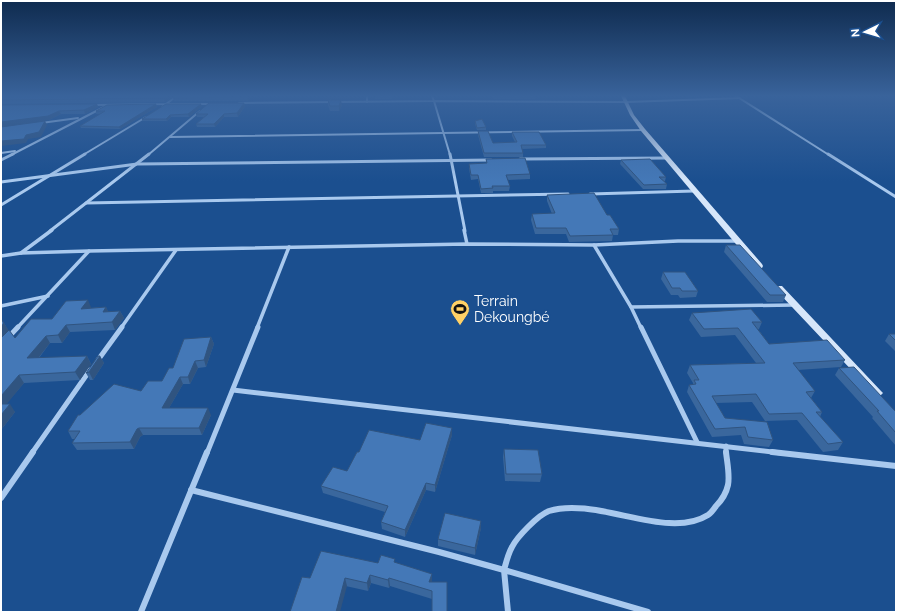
<svg xmlns="http://www.w3.org/2000/svg" width="897" height="613" font-family="Raleway,sans-serif">
	<rect width="100%" height="100%" fill="#1b4f8f"/>
	<g fill="none" stroke-linecap="round" stroke-linejoin="round">
		<g stroke="#a9c9ee" stroke-width="2">
			<path d="M367 96V102"/>
			<path d="M736 96 829 155"/>
			<path d="M239 103 434 101 432 96"/>
			<path d="M93 105 166 104 177 96"/>
			<path d="M162 107 166 104H212"/>
			<path d="M41 123 78 118"/>
			<path d="M170 137 643 130"/>
			<path d="M1 153 15 151"/>
			<path d="M11 155 106 106"/>
			<path d="M83 155 146 117"/>
			<path d="M148 155 200 111"/>
			<path d="M450 155 434 101 626 102 740 98"/>
		</g>
		<g stroke="#a9c9ee" stroke-width="3">
			<path d="M450 154 465 231"/>
			<path d="M828 154 896 197"/>
			<path d="M520 159 667 158"/>
			<path d="M1 160 13 154"/>
			<path d="M1 182 137 164 491 160"/>
			<path d="M590 194 694 191"/>
			<path d="M86 203 568 194"/>
			<path d="M1 205 85 154"/>
			<path d="M50 231 149 154"/>
		</g>
		<g stroke="#a9c9ee" stroke-width="3.5">
			<path d="M464 230 467 244"/>
			<path d="M594 245 631 307 641 328"/>
			<path d="M21 253 52 230"/>
			<path d="M1 256 21 253 89 251 467 244 594 245 678 241H738"/>
			<path d="M1 306 48 296"/>
			<path d="M631 307 794 305"/>
			<path d="M17 328 89 251"/>
			<path d="M121 328 176 250"/>
			<path d="M257 328 289 247"/>
		</g>
		<g stroke="#a9c9ee" stroke-width="5">
			<path d="M641 327 697 442"/>
			<path d="M1 345 18 327"/>
			<path d="M98 360 122 327"/>
			<path d="M233 390 781 453"/>
			<path d="M726 446V453"/>
			<path d="M32 453 90 370"/>
			<path d="M207 453 258 327"/>
		</g>
		<g stroke="#a9c9ee" stroke-width="6">
			<path d="M772 452 896 466"/>
			<path d="M191 490 439 552 504 570 508 612"/>
			<path d="M1 498 33 452"/>
			<path d="M141 612 207 452"/>
			<path d="M648 612 504 570C506 563 508 554 512 547 517 537 538 515 549 511 596 496 667 541 708 515 711 513 714 509 716 506 722 500 726 494 728 485 730 475 727 462 726 452"/>
		</g>
		<g fill="#d6e6fa" fill-rule="evenodd">
			<path d="M621 96H625L634 115 645 129 762 264 763 266 762 268H756L641 131 630 115Z"/>
			<path d="M776 286H782L881 391 883 393 881 395 878 397 875 395 776 290 775 288Z"/>
		</g>
	</g>
	<g fill="#3a679d">
		<path d="M1 96H174L165 102 1 104Z"/>
		<path d="M251 96 248 101H174L173 98Z"/>
		<path d="M369 96H392V99H375V96L370 97Z"/>
		<rect x="493" y="96" width="43" height="3"/>
		<path d="M687 96H717L689 97Z"/>
		<path d="M328 100 342 105 339 111H330L328 105Z"/>
		<path d="M244 103 245 106 238 117H224L215 127H197L196 124 204 117H197L196 114Z"/>
		<path d="M97 104 98 107 85 114H61L49 120 1 105Z"/>
		<path d="M156 104 157 107 120 129 81 128 80 126 101 114H96V111Z"/>
		<path d="M202 106 189 117H171L167 121H142V119Z"/>
		<path d="M475 121 486 127V130H477L475 124Z"/>
		<path d="M478 131 493 143 515 142 512 136V132L546 145V148L522 149 523 153V157H484L478 135Z"/>
		<path d="M486 159 530 174V179L507 180 510 186 509 191H493V193H481L478 179 471 180 469 168V164L486 163Z"/>
		<path d="M621 160 666 177 665 181H664L667 184 666 189H643L620 164Z"/>
		<path d="M547 195 607 215 619 229 618 235H613L612 241 569 242 566 234H535L531 220 532 214H552L547 201Z"/>
		<path d="M726 245 786 295 783 302H767L724 252Z"/>
		<path d="M663 272 698 291 696 297 680 298 678 295H671L661 279Z"/>
		<path d="M91 307 90 308 106 307 108 312 120 311 124 318 115 330 70 332 62 343H50L39 358 87 356 91 364 80 380 24 383 6 404 15 412 1 430 4 323 8 330 15 338 52 319Z"/>
		<path d="M692 313 762 322 759 329H758L769 344 845 360 841 367 798 370 815 391 811 398 822 412 820 417 843 442 838 450 823 452 797 420 765 421 752 402 716 403 725 418 773 440 769 447 744 444 741 435 712 437 687 392 689 385H693V383L687 373 690 365 756 363 735 335 701 337 689 320Z"/>
		<path d="M889 334H896V352L885 341Z"/>
		<path d="M211 337 214 344 206 367 198 368 190 384H183L169 408 211 415 202 435H143L140 437 134 449 77 450 72 443 75 439H72L68 431 80 415 141 391 162 381 173 368Z"/>
		<path d="M100 356 104 363 93 380H90L86 373Z"/>
		<path d="M839 368 896 412V446L872 418 873 417 835 375Z"/>
		<path d="M452 435 435 492 426 490 405 537 382 529 381 522 385 512 323 493 321 486 347 471 420 440Z"/>
		<path d="M504 449 542 474 540 482 505 481 503 457Z"/>
		<path d="M481 521V528L475 555 438 546V539Z"/>
		<path d="M378 563H395L432 574V599L390 586 389 588 371 583 368 591 310 578Z"/>
	</g>
	<g fill="#305480">
		<path d="M167 96H174L165 102 164 98Z"/>
		<path d="M248 96H251L248 101 247 97Z"/>
		<path d="M256 96H273L256 97Z"/>
		<path d="M326 96H365L364 97 326 100Z"/>
		<path d="M341 100 342 105 339 111V106Z"/>
		<path d="M244 103 245 106 238 117 237 113Z"/>
		<path d="M97 104 98 107 85 114 84 110Z"/>
		<path d="M156 104 157 107 120 129 119 127Z"/>
		<path d="M201 104 202 106 189 117 188 114Z"/>
		<path d="M59 111 61 114 49 120 1 127V122Z"/>
		<path d="M224 114V117L215 127 214 124Z"/>
		<path d="M170 115 171 117 167 121 166 119Z"/>
		<path d="M45 121 47 125 41 137 28 139 26 143 1 146V141Z"/>
		<path d="M88 300 91 307 85 316 81 309Z"/>
		<path d="M106 307 110 315 103 312Z"/>
		<path d="M120 311 124 318 115 330 112 322Z"/>
		<path d="M4 323 9 331 1 340V327Z"/>
		<path d="M66 325 70 332 62 343 58 335Z"/>
		<path d="M46 336 50 343 32 366 27 358Z"/>
		<path d="M211 337 214 344 206 367 204 360Z"/>
		<path d="M87 356 91 364 80 380 75 372Z"/>
		<path d="M100 356 104 363 93 380 89 372Z"/>
		<path d="M195 361 198 368 190 384 188 377Z"/>
		<path d="M19 375 24 383 1 411V396Z"/>
		<path d="M180 377 183 384 165 415 162 408Z"/>
		<path d="M10 404 15 412 1 430V415Z"/>
		<path d="M208 408 211 415 202 435 199 428Z"/>
		<path d="M139 428 143 435 140 437 134 449 130 442 137 429Z"/>
		<path d="M452 428V435L435 492V485Z"/>
		<path d="M426 483V490L405 537V530Z"/>
		<path d="M481 521V528L475 555V548Z"/>
		<path d="M432 574V582L429 590V582Z"/>
		<path d="M370 575 371 583 368 591 367 583Z"/>
		<path d="M345 578 347 586 340 612H336Z"/>
		<path d="M389 578 390 586 389 588 388 580Z"/>
	</g>
	<g fill="#4478b7" stroke="#305480">
		<path d="M1 96H167L164 98 1 100Z"/>
		<path d="M175 96H248L247 97 173 98Z"/>
		<path d="M328 100H341L339 106H330Z"/>
		<path d="M209 103H244L237 113 224 114 214 124H196L208 114H196Z"/>
		<path d="M97 104 84 110 59 111 48 116 1 122V105Z"/>
		<path d="M156 104 119 127 80 126 105 111H96L107 105Z"/>
		<path d="M166 104H201L188 114 170 115 166 119H142Z"/>
		<path d="M482 119 486 127 477 128 475 121Z"/>
		<path d="M45 121 39 132 26 135 24 139 1 141V127Z"/>
		<path d="M478 131H488L493 143 517 142 512 132H539L546 145H521L523 153H484Z"/>
		<path d="M525 158 530 174 506 175 510 186H492L493 188 481 189 478 175H471L469 164 487 163 486 159Z"/>
		<path d="M650 159 666 177H659L667 184 644 185 621 160Z"/>
		<path d="M594 193 607 215H610L619 229H610L613 235 570 236 566 228H536L532 214 555 213 547 195Z"/>
		<path d="M726 245H740L786 295H770Z"/>
		<path d="M663 272H685L698 291H682L680 288H672Z"/>
		<path d="M88 300 81 309 106 307 103 312 120 311 112 322 66 325 58 335 46 336 27 358 87 356 75 372 19 375 1 396V338L9 330 15 338 31 319H52L66 301Z"/>
		<path d="M751 309 762 322H752L769 344 827 340 845 360 793 363 815 391 806 392 822 412H816L843 442 828 444 802 413 769 414 756 394 712 396 725 418 767 422 773 440 748 437 745 427 715 429 689 385 696 384 694 380H699L690 365 765 363 738 328 704 329 692 313Z"/>
		<path d="M1 319 4 323 1 327Z"/>
		<path d="M889 334H896V341Z"/>
		<path d="M211 337 204 360 195 361 188 377H180L162 408H208L199 428H139L137 429 130 442 72 443 80 431H68L78 415H80L114 384 141 391 148 381H162L169 368H173L184 339Z"/>
		<path d="M98 356H100L89 372 86 373Z"/>
		<path d="M854 367 896 412V433L877 411H879L839 368Z"/>
		<path d="M1 404H10L1 415Z"/>
		<path d="M426 423 452 428 435 485 426 483 405 530 381 522 388 506 321 486 333 467 347 471 357 452H359L369 430 420 440Z"/>
		<path d="M504 449 538 450 542 474H506Z"/>
		<path d="M445 513 481 521 475 548 438 539Z"/>
		<path d="M321 551 378 563 381 555 395 559 394 562 432 574 429 582H447V612H432V591L389 578 388 580 370 575 367 583 345 578 336 612H290L302 577 310 578Z"/>
	</g>
	<linearGradient id="sky" x2="0" y2="1"><stop stop-color="#0f2b4f"/><stop offset="0.53" stop-color="#39639b"/><stop offset="1" stop-color="#39639b" stop-opacity="0"/></linearGradient>
	<rect width="897" height="181" fill="url(#sky)"/>
	<defs>
		<symbol id="stadium-pin" viewBox="-11 -11 22 30"><path d="M0 17L-7.5 6A9.5 9.5 0 1 1 7.5 6Z" fill="#ffd166" stroke="#1b4f8f"/><path d="M0-5a6.5 5 0 1 0 0 10a6.5 5 0 1 0 0-10ZM-3.5-1.8h7v3.6h-7Z" fill="#111"/></symbol>
	</defs>
	<g fill-rule="evenodd">
		<use href="#stadium-pin" x="449" y="298" width="22" height="30"/>
	</g>
	<g text-anchor="middle" stroke-width="3.5" stroke-linejoin="round" paint-order="stroke">
		<g font-size="14" fill="#fff" stroke="#1b4f8f" text-anchor="start">
			<text x="474" y="306">Terrain<tspan x="474" dy="16">Dekoungbé</tspan></text>
		</g>
	</g>
	<rect width="897" height="613" fill="none" stroke="#ffffff" stroke-width="4"/>
	<g transform="translate(865 32) rotate(265)" stroke="#1b4f8f" stroke-width="3" paint-order="stroke">
	<path d="M0-3L7 15L0 10L-7 15Z" fill="#ffffff"/>
	<text y="-6" font-size="11" font-weight="bold" text-anchor="middle" fill="#ffffff">N</text>
	</g>
</svg>
